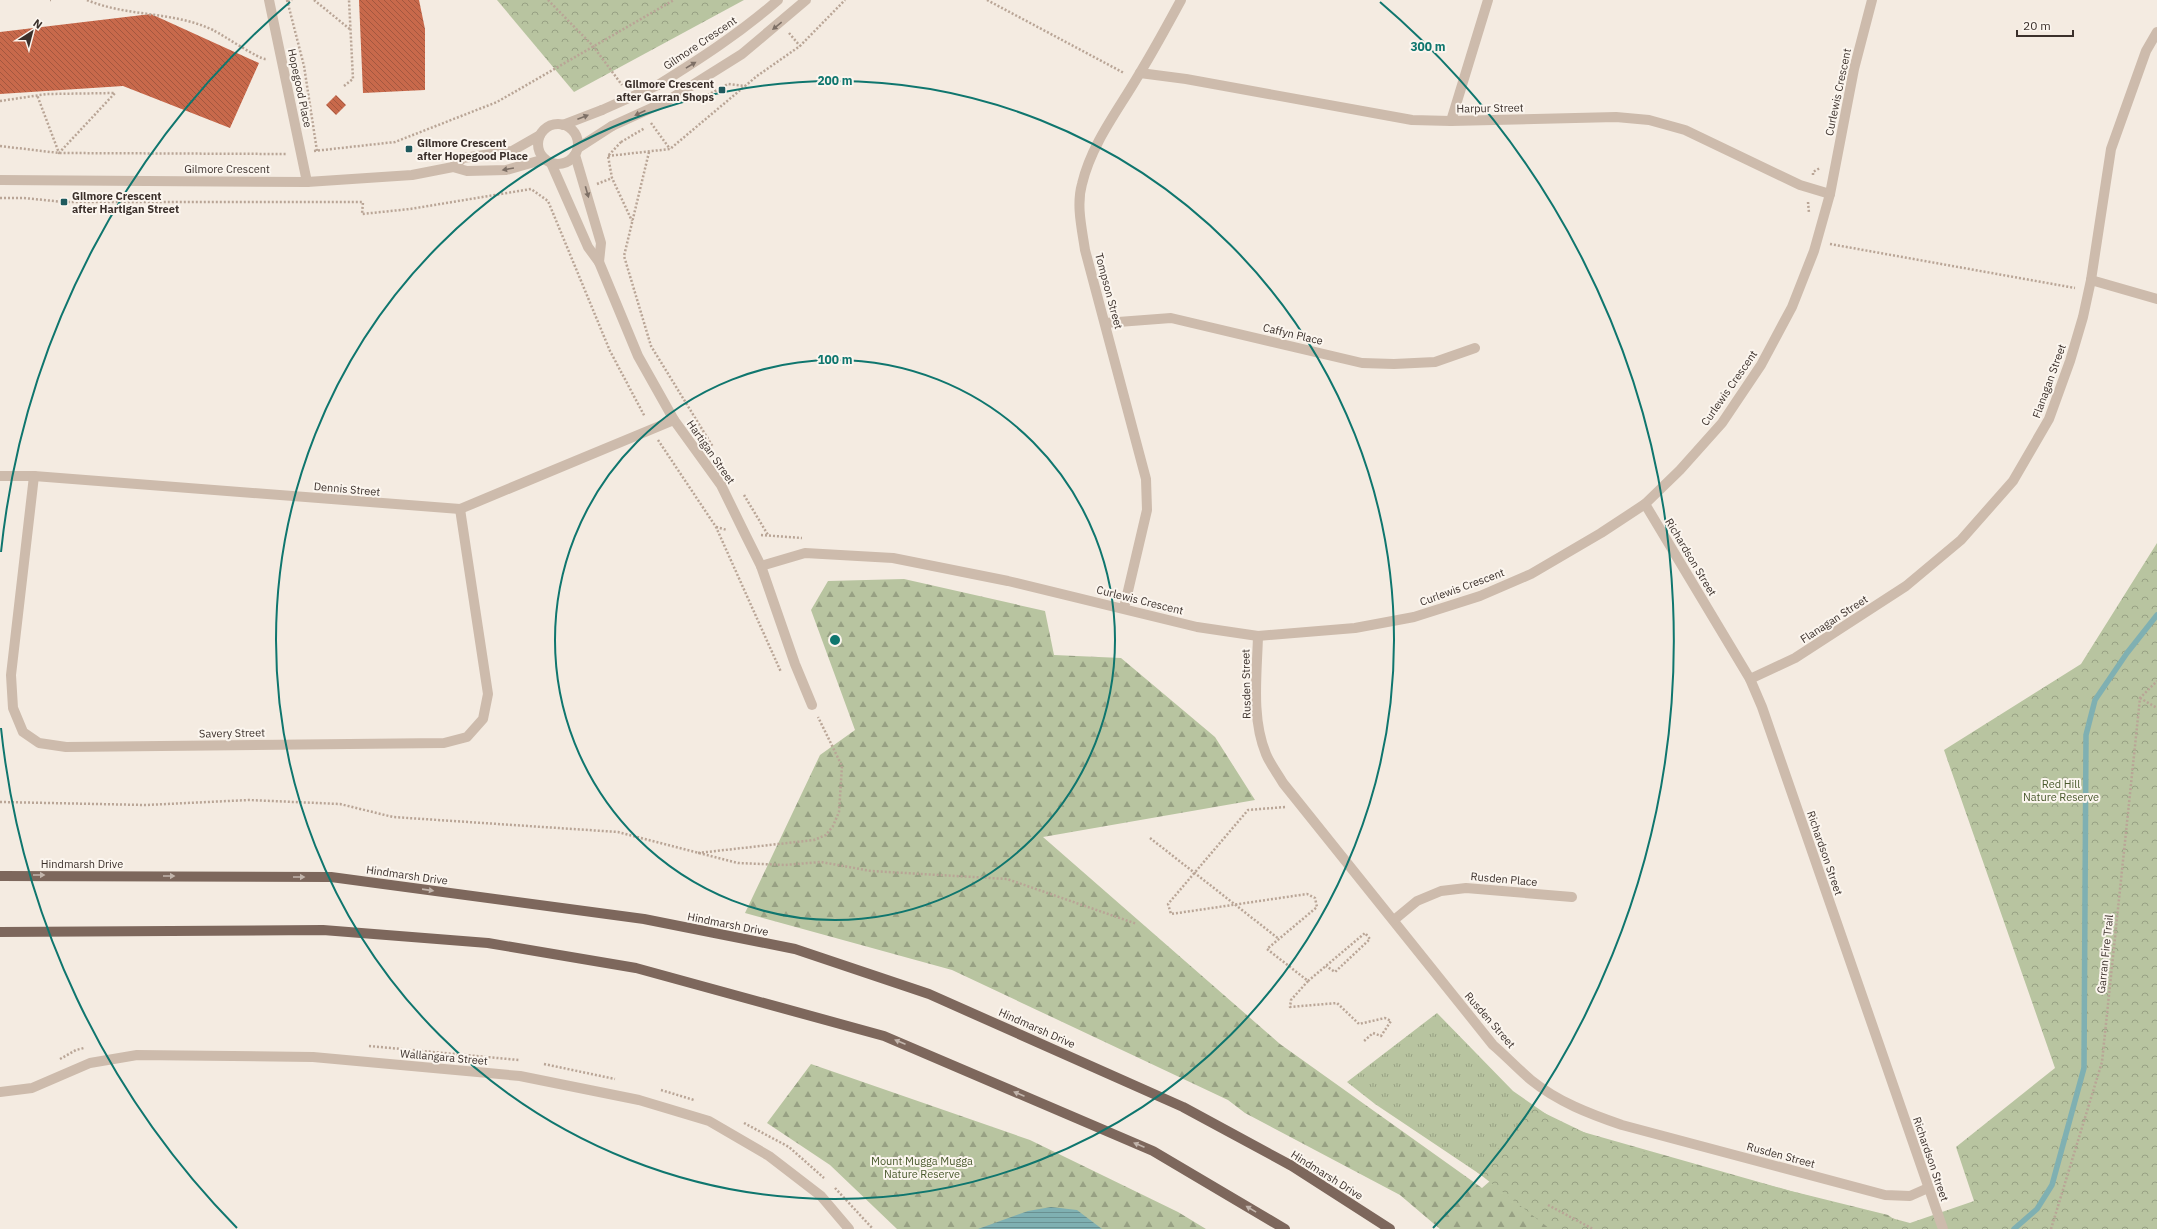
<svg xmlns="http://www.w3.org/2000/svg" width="2157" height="1229" font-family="'IBM Plex Sans',sans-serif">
	<defs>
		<pattern id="grass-tufts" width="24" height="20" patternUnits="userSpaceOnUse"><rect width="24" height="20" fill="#b8c4a0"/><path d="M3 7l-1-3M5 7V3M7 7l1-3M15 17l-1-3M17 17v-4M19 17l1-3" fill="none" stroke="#97a083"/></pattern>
		<pattern id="forest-firs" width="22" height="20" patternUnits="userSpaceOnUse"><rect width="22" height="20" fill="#b8c4a0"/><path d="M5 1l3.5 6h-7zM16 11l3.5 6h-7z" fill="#97a083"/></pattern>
		<pattern id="park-crowns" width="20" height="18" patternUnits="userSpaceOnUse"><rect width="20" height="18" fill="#b8c4a0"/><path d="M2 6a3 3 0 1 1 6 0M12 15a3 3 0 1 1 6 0" fill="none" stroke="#97a083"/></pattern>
		<pattern id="water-rules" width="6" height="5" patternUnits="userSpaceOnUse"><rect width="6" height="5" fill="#7fb0b2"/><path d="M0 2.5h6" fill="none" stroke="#699091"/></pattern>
		<pattern id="building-back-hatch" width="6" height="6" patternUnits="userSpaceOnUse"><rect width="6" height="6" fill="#c8694b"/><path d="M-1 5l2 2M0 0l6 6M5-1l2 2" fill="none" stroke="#a4573f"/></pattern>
	</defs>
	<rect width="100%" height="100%" fill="#f4ebe1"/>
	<path fill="url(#grass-tufts)" d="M1437 1013 1513 1091 1549 1116 1484 1177 1375 1104 1347 1082Z"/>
	<g fill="url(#forest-firs)">
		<path d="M904 579 1045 611 1054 655 1121 658 1215 737 1255 800 1043 837 1280 1044 1482 1188 1555 1124 1791 1191 1888 1215 1908 1229H1440L1400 1195 1245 1113 1228 1100 952 970 745 913 820 755 855 730 811 610 828 581Z"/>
		<path d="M811 1064 1030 1140 1178 1212 1206 1229H897L830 1165 767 1123Z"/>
	</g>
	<g fill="url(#park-crowns)">
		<path d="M497 0H744L574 92Z"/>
		<path d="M2157 543V1229H1550L1477 1172 1534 1108 1600 1140 1910 1223 1974 1201 1956 1147 2055 1068 1944 750 2081 664Z"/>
	</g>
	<path fill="url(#water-rules)" d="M1051 1207 1077 1210 1102 1229H978L1028 1211Z"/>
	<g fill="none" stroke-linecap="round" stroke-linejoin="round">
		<path stroke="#7fb0b2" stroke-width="5.5" d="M2014 1229 2037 1209 2052 1185 2084 1068 2086 735 2095 700 2127 653 2157 615"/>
	</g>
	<g fill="url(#building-back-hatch)">
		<path d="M359 0H419L425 29V90L363 93Z"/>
		<path d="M151 14 259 63 230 128 123 86 0 94V32Z"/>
		<path d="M336 95 346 105 336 115 326 105Z"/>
	</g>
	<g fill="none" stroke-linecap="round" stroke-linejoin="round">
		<g stroke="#b9a596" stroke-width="2.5" stroke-dasharray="2 2" stroke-linecap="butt">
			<path d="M50 0H51"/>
			<path d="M87 0C127 17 173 11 213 30 223 35 260 60 266 59"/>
			<path d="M287 0 304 66 317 151"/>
			<path d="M314 0 351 30"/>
			<path d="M548 0 593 46 622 85"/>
			<path d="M987 0 1124 73"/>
			<path d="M288 2 292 0"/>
			<path d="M789 33 800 46"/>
			<path d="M344 86 353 79 349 0"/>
			<path d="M704 97 728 84 745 86"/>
			<path d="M0 101 47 94 115 93 59 153 37 95"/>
			<path d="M651 123 670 149"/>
			<path d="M621 142 608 156 612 178 632 221"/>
			<path d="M0 146 59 153 287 154"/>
			<path d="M314 151 395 142 497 102 674 0"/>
			<path d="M649 152 624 256 651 346 713 447"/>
			<path d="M608 156 670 149 757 76 800 46 845 0"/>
			<path d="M1813 175V172L1820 168"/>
			<path d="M597 184 612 178"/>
			<path d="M0 198H24L64 202H363L362 214 410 209 531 189 548 201 610 351 645 417"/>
			<path d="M1808 202 1809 213"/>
			<path d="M1830 244 2075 288"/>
			<path d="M658 440 716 527 781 672"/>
			<path d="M744 495 768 535"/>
			<path d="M716 527 727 530"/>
			<path d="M761 535 802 538"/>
			<path d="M2140 698 2157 708"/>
			<path d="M0 802 146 805 249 800 340 804 393 817 618 832 738 863 785 865 821 862 871 871 1007 879 1137 924"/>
			<path d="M1285 807 1248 810 1168 904 1171 914 1307 894 1315 898 1317 907 1267 949 1308 981 1291 1000 1290 1007 1337 1003 1359 1024 1385 1018 1391 1021 1381 1036 1373 1033 1363 1042"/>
			<path d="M1150 838 1279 939"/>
			<path d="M698 853 814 840 826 835 833 826 839 812 842 766 818 717"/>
			<path d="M1308 981 1365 933 1370 939 1335 972 1326 966"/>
			<path d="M369 1046 519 1060"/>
			<path d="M60 1059 76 1050 84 1048"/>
			<path d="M544 1064 615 1079"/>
			<path d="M661 1090 694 1100"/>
			<path d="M744 1123 789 1147 824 1178"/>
			<path d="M835 1188 873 1229"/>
			<path d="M1548 1205 1593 1229"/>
			<path d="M2051 1229 2102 1062 2140 698 2157 681"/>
		</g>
		<path stroke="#cdbbac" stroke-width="10" d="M269 0 307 182"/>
		<g stroke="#cdbbac" stroke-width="10">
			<path d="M1140 73 1186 79 1412 120 1451 121 1616 117 1649 120 1685 130 1800 185 1830 194"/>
			<path d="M1451 121 1488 0"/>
			<path d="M575 155 601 243 599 262"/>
			<path d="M551 163 588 247 599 262 638 356 674 420 721 485 746 536 761 566 795 664 812 705"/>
			<path d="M2091 280 2157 299"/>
			<path d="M1105 323 1171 318 1362 363 1394 364 1435 362 1475 348"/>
			<path d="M0 476H34L460 509 674 420"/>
			<path d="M34 476 11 675 13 708 23 732 39 743 66 747 444 743 467 737 483 719 488 694 460 509"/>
			<path d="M1645 504 1750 679 1762 707 1943 1229"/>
			<path d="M761 566 805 553 893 558 1008 581 1197 627 1258 636 1355 628 1414 617 1480 596 1531 574 1601 533 1645 504 1680 470 1722 423 1761 365 1792 307 1814 251 1830 194 1854 69 1872 0"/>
			<path d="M1124 608 1147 510 1146 479 1085 250C1082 229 1076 205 1082 184 1092 142 1120 108 1141 71 1155 48 1168 24 1181 0"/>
			<path d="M1258 636C1257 674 1251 718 1266 754 1270 764 1278 774 1283 783L1493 1045C1506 1056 1518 1069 1531 1080 1558 1102 1590 1114 1622 1125L1885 1195 1910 1196 1928 1188"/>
			<path d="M1750 679 1795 658 1906 586 1961 540 2013 481 2049 419 2070 361 2083 317 2091 280 2111 149 2146 51 2157 32"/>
			<path d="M1394 920 1417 901 1441 891 1466 888 1572 897"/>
			<path d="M0 1092 32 1088 90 1063 137 1055 313 1057 520 1076 639 1100 709 1121 769 1156 821 1196 849 1229"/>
		</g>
		<g stroke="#cdbbac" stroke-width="10">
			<path d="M658 85C700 59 740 33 778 0"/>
			<path d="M667 101 742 54 806 0"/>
			<circle cx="558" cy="144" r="20"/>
			<path d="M563 125 602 110"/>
			<path d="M578 148 612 126"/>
			<path d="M453 167 463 158 512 151 540 135"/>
			<path d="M0 180 307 182 412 175 453 167 467 171 506 170 545 159"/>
		</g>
		<g stroke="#7d675c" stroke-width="10">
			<path d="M0 876 331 877 644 919 795 949 929 994 1183 1107 1292 1166 1390 1229"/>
			<path d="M0 932 323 930 488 943 636 968 884 1036 1153 1151 1285 1229"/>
		</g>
		<path stroke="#b9a596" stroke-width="2.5" stroke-dasharray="2 2" stroke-linecap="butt" d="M621 142 645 128"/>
		<g stroke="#cdbbac" stroke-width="10">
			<path d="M602 110 658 85"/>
			<path d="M612 126 667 101"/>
		</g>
	</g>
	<defs><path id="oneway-solid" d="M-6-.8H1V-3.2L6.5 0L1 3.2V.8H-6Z"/></defs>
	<g fill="#7d6f65">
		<use href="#oneway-solid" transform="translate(777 26) rotate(141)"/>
		<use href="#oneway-solid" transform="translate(691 65) rotate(-31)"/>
		<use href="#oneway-solid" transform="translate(640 113) rotate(155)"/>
		<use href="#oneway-solid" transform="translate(583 117) rotate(-21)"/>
		<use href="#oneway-solid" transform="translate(508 169) rotate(170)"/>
		<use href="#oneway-solid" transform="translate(587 192) rotate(74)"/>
	</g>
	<g fill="#c2b5ac">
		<use href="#oneway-solid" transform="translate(39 875)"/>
		<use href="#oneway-solid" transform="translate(169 876)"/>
		<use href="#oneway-solid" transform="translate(299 877)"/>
		<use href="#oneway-solid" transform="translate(428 890) rotate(8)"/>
		<use href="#oneway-solid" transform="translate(900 1042) rotate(-157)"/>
		<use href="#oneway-solid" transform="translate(1019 1094) rotate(-157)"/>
		<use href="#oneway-solid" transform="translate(1139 1145) rotate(-157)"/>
		<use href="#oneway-solid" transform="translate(1251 1209) rotate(-149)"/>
	</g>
	<g fill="none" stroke="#0f766e" stroke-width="2">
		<circle cx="835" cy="640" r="280"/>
		<circle cx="835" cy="640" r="559"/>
		<path d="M237 1228A839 839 0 0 1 1 728M1 552A839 839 0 0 1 290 2M1380 2A839 839 0 0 1 1433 1228"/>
	</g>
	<g fill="#1f5a5e" stroke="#fbf5ee" stroke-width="1.5">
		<rect x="718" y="86" width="8" height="8" rx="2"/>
		<rect x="405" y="145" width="8" height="8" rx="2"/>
		<rect x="60" y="198" width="8" height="8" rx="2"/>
	</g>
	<g text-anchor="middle" stroke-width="4" stroke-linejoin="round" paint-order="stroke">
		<g font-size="11" fill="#3b302b" stroke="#fbf5ee">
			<text transform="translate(700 43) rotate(-34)" y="4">Gilmore Crescent</text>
			<text transform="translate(300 88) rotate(78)" y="4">Hopegood Place</text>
			<text transform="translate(1838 92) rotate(-78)" y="4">Curlewis Crescent</text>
			<text transform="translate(1490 108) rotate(-1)" y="4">Harpur Street</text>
			<text x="227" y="173">Gilmore Crescent</text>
			<text transform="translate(1109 291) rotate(75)" y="4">Tompson Street</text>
			<text transform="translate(1293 334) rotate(13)" y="4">Caffyn Place</text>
			<text transform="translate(2049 381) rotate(-70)" y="4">Flanagan Street</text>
			<text transform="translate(1729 388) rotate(-55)" y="4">Curlewis Crescent</text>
			<text transform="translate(711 452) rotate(55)" y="4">Hartigan Street</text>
			<text transform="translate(347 489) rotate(5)" y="4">Dennis Street</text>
			<text transform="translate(1691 557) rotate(59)" y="4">Richardson Street</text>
			<text transform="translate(1462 587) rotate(-20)" y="4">Curlewis Crescent</text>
			<text transform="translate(1140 600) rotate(14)" y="4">Curlewis Crescent</text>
			<text transform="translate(1834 619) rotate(-33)" y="4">Flanagan Street</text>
			<text transform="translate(1246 684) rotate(-91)" y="4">Rusden Street</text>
			<text transform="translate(232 733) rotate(-1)" y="4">Savery Street</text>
			<text transform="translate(1825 853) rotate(71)" y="4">Richardson Street</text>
			<text x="82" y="868">Hindmarsh Drive</text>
			<text transform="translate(407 875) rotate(8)" y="4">Hindmarsh Drive</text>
			<text transform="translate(1504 879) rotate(5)" y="4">Rusden Place</text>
			<text transform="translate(728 924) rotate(11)" y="4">Hindmarsh Drive</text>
			<text transform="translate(2105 954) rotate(-84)" y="4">Garran Fire Trail</text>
			<text transform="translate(1490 1020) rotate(49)" y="4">Rusden Street</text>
			<text transform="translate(1037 1028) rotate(24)" y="4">Hindmarsh Drive</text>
			<text transform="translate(444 1057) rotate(5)" y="4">Wallangara Street</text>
			<text transform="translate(1781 1155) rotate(15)" y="4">Rusden Street</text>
			<text transform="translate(1931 1159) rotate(71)" y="4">Richardson Street</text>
			<text transform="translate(1327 1175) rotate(32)" y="4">Hindmarsh Drive</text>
		</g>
		<g font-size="11" font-weight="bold" fill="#3b302b" stroke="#fbf5ee" text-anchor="start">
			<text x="714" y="88" text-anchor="end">Gilmore Crescent<tspan x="714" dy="13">after Garran Shops</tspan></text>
			<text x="417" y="147">Gilmore Crescent<tspan x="417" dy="13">after Hopegood Place</tspan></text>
			<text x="72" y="200">Gilmore Crescent<tspan x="72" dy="13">after Hartigan Street</tspan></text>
		</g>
		<g font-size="11" fill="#4a5a2e" stroke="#fbf5ee">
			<text x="2061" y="788">Red Hill<tspan x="2061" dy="13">Nature Reserve</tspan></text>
			<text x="922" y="1165">Mount Mugga Mugga<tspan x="922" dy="13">Nature Reserve</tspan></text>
		</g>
	</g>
	<circle cx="835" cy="640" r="6" fill="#0f766e" stroke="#fbf5ee" stroke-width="2"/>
	<g font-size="12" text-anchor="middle" font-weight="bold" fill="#0f766e" stroke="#fbf5ee" stroke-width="4" stroke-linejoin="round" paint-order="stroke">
		<text x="1428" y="51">300 m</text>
		<text x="835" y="85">200 m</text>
		<text x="835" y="364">100 m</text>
	</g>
	<g transform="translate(32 32) rotate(36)" stroke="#fbf5ee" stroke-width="3" paint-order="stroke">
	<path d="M0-3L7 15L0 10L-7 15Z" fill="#3b302b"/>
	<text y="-6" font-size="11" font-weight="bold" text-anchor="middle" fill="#3b302b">N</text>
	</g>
	<path d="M2017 30v6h56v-6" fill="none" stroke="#3b302b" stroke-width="2"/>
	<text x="2023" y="30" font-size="12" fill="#3b302b" stroke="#fbf5ee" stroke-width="3" paint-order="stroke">20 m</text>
</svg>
